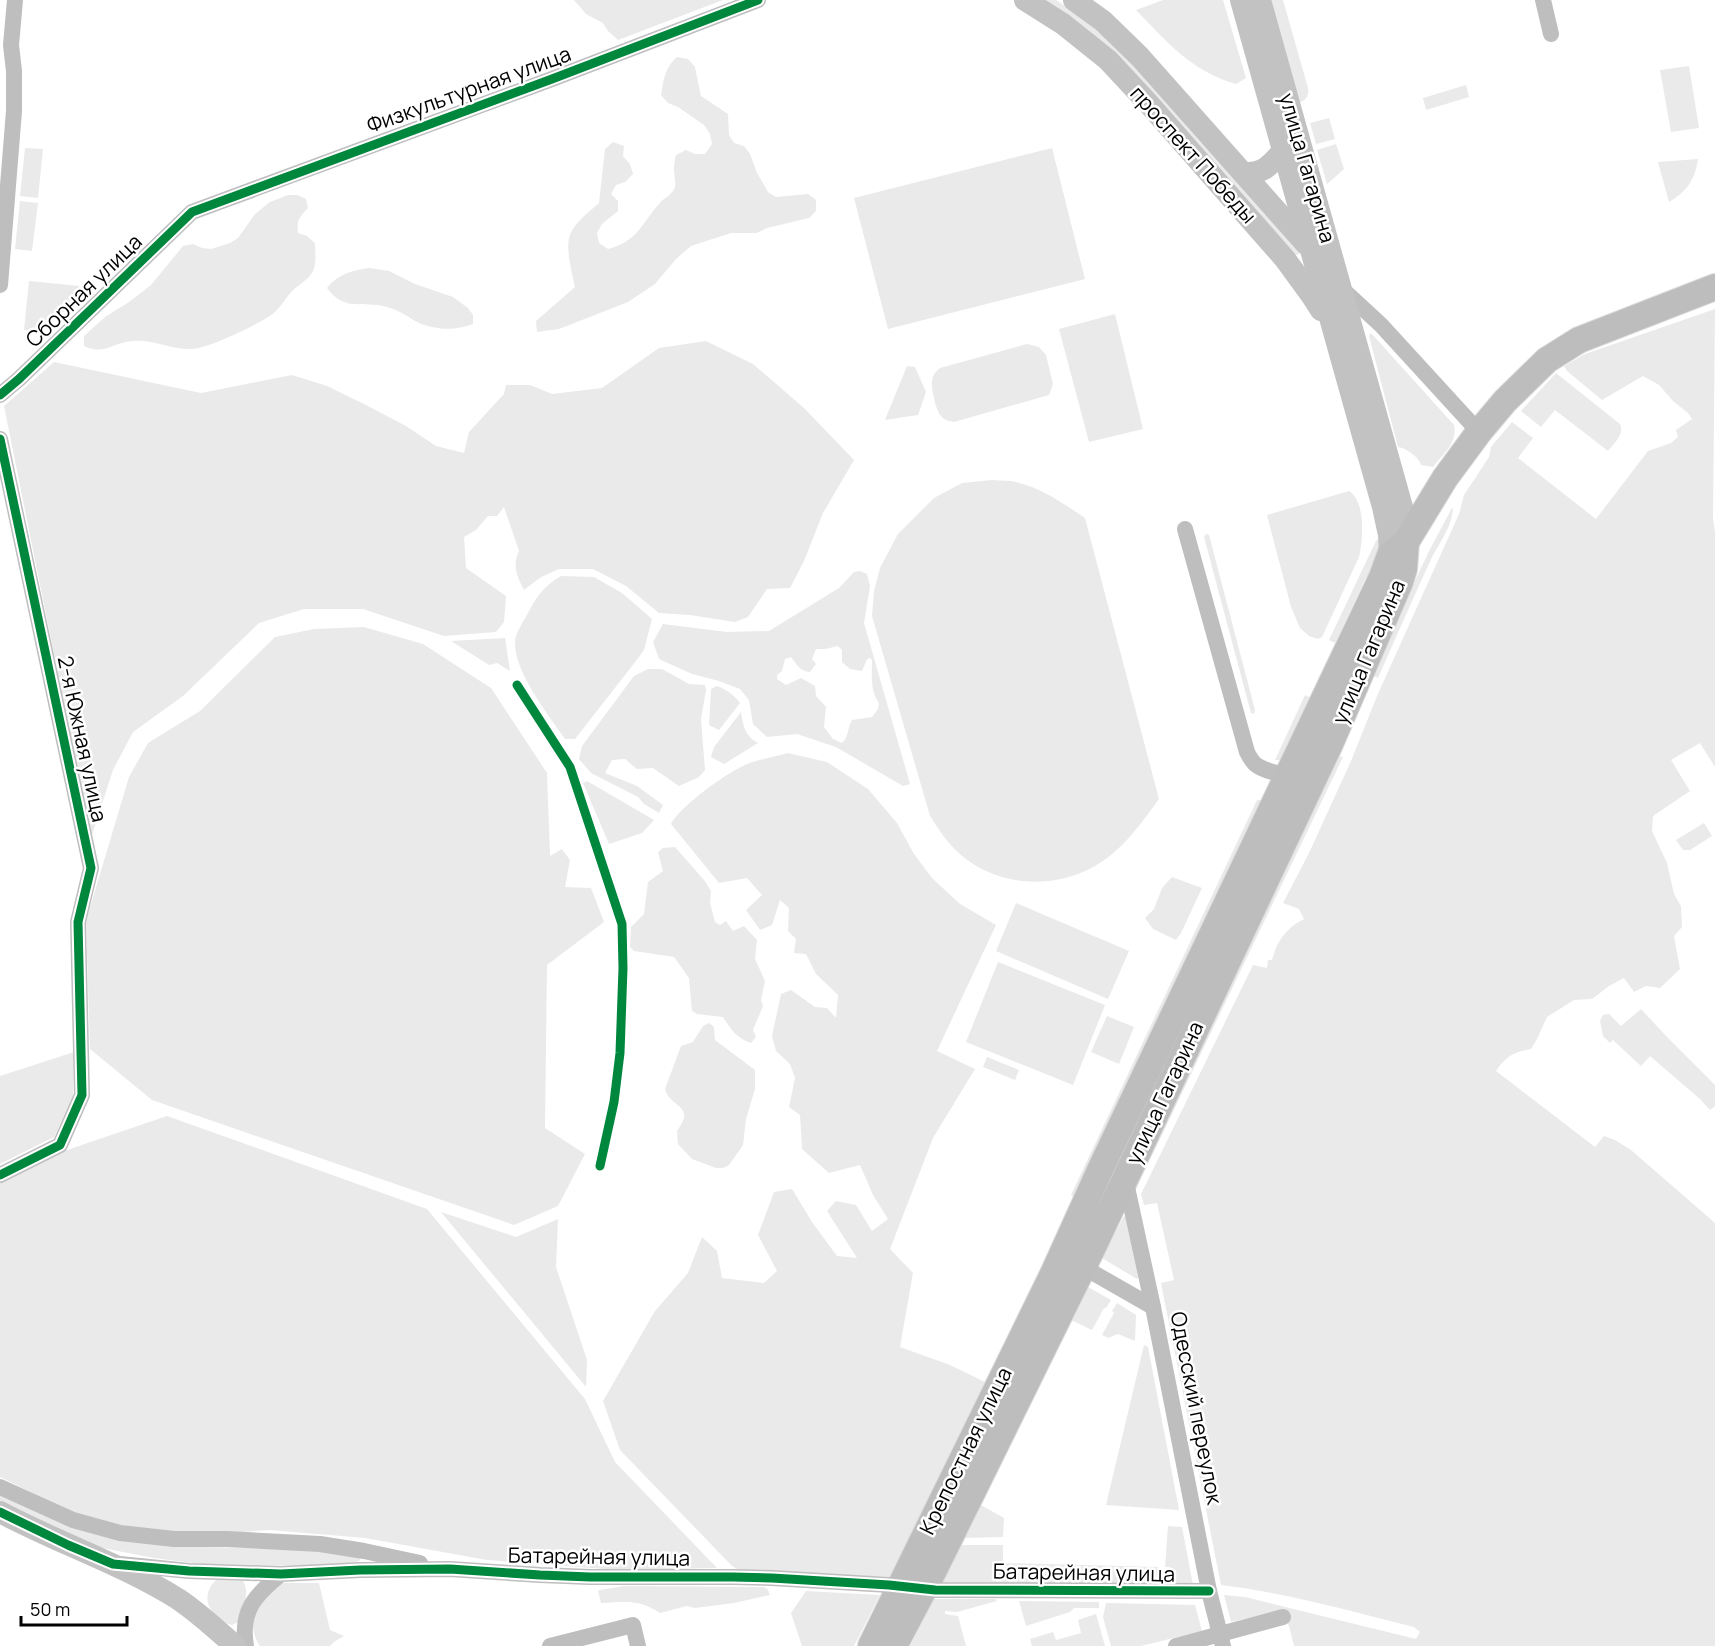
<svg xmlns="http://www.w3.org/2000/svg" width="1715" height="1646" font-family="Manrope,sans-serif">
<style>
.green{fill:#eaeaea;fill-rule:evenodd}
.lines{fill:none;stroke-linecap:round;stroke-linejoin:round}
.primary-casing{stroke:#dbdbdb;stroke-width:28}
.street{stroke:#bebebe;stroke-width:16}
.secondary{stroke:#c2c2c2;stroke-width:22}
.primary{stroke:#bdbdbd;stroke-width:26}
.cycleway-casing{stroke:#fff;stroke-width:13}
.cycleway{stroke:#00873e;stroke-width:9}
.labels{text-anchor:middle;stroke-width:5;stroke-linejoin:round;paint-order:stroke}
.street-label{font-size:21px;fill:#000;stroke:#fff}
</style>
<rect width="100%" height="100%" fill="#fff"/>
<!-- green -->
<g class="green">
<polygon points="574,0 723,0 618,40 608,31 603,23 586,14"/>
<polygon points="1038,0 1056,0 1085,19 1107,36 1298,248 1300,253 1295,256"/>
<path d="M1163,0h60l23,78 -10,6c-45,-13 -69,-42 -100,-74z"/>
<path d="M1271,0h12l25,88c1,8 -2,12 -9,15z"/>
<path d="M677,57l11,2 7,8 6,29 27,18 1,21 5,8 10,3 6,8 7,19 11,19 8,5 32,-3 8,6v11l-7,7 -42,10 -10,5h-26l-40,13 -15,13 -21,25 -27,18 -69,27 -22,3 -1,-11 39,-34c-3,-14 -10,-39 -5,-52 4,-12 20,-24 29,-32l6,-54 8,-7 11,4 -1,10 7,8 3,10 -8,8 -9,3 -5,9 7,7v10l-16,13 -5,9 2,10 9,6c29,-7 34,-26 51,-45 4,-6 13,-8 16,-17 1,-5 -1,-13 -1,-18 0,-5 1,-9 2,-14l10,-5 9,4h10l7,-10 -2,-10 -6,-9 -26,-18 -10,-4 -7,-8c3,-16 3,-26 16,-38z"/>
<polygon points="1689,66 1699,128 1671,132 1660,70"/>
<polygon points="1466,85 1469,97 1426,110 1423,98"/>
<polygon points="1329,118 1335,139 1316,144 1310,123"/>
<polygon points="1336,144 1344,169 1327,184 1317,150"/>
<polygon points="25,148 43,149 38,198 20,196"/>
<polygon points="1052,148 1085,279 888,329 854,198"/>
<path d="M1698,159c-3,21 -12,33 -29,43l-11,-40z"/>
<path d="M288,195h9l9,4 2,9c-8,8 -12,13 -10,25l9,3 8,7c0,9 2,19 -2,28 -4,8 -13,13 -20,19 -6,6 -11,15 -17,21 -11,11 -69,38 -84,38 -20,1 -39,-10 -59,-8 -20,1 -28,15 -49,5v-10l21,-19 24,-15 22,-17 32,-39 10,-2 9,4 9,1 19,-6 8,-5 17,-24 15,-12z"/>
<polygon points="20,201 38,203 32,251 15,249"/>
<path d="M370,268l19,3 26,13 38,13 15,11 5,7v9c-17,7 -37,6 -54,-1 -10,-5 -18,-12 -29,-15 -25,-9 -44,6 -63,-20 11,-14 26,-18 43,-20z"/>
<polygon points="29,281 79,286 77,300 41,331 24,330"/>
<path d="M1715,309l-2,210 2,13v235l-15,-24 -29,17 19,31 -37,25 -1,15 15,32 7,31 7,12 1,21 -8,9 6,33 -20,19 -14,-2 -12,6 -10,-14 -15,8 -17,13 -18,1 -27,17 -10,22 -6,10c-19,4 -24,7 -35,22l99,76 9,-11 11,4 16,10 84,73v423h-421l-5,-20 -9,-15 -49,11 -7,-27 21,2 171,42 4,-7 -6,-5c-64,-16 -127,-34 -193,-42l-60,-302 13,-3 -17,-77 -13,2 -3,-11 112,-229 14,3 1,-8h4c5,-19 14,-32 32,-41l-5,-10 -16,-6 26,-50 42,-92 26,-65 82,-182 5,-19 25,-38 2,-10 21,-25 21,16 -15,20 78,61 52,-68 23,-8 7,-6 -2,-7 16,-11 -4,-6 -15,-12 -14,-16 -16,-9 -41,24 -35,-29 -3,-5 21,-12z"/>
<polygon points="1115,314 1143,429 1089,442 1059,329"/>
<path d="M1371,333l83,92c4,18 -11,29 -21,42l-12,-2c-2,-8 -15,-17 -23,-18l-29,-111z"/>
<path d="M706,341l47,23 51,44 50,52 -31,53 -19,48 -14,27 -23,1 -19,28 -13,5 -45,-7 -31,-2 -33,-27 -33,-17h-34l-18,8 -17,13c-7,-14 -12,-24 -5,-39l-15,-44 -7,9h-9l-12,14 -12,7 2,31 40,28 -2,26 -8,10 -52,4 -81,-27h-59l-45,14 -76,73 -50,36 -20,38 -22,68 -87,-432 50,-44 147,31 91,-18 35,11 37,18 42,22 30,20 28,7 5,-21 35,-38 2,-9h24l22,9 50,-6 57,-40z"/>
<path d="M1027,344l12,3 7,8 7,29 -4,11 -95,27c-5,-1 -10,-2 -13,-6 -5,-5 -10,-28 -9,-35 1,-6 3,-9 8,-13z"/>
<polygon points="907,366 915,367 926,392 918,415 885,420"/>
<path d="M1556,373l64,51c5,10 -6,19 -12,27l-53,-41 -14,17 -20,-16z"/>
<path d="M992,480c8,1 17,0 24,2 26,6 48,22 69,36l74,281c-16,22 -33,46 -56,62 -42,29 -102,28 -142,-6 -13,-11 -22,-25 -31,-39l-58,-200 2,-25 6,-23 18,-34 36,-36 28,-15z"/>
<path d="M1349,491c17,11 14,48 10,66l-37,80 -4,2 -9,-3 -9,-8 -9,-21 -24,-92z"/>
<path d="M1452,508l1,1c-1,16 -12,32 -20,46 -19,41 -37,82 -55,123l-7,-3 58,-124z"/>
<polygon points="1206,534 1209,535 1255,710 1254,714 1251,713 1204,537"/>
<polygon points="1380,537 1384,550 1375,568 1365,579 1335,643 1329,640 1376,541"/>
<path d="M860,571l7,3 3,12 -6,37 46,161 -7,2 -67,-39 -39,-13 -30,3 -14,-13 -4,-24 -9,-11 -21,-8 -27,-7 -33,-15 -6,-17 10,-18 64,8 42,-1 70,-43 15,-16zM838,646l4,4v12l8,7 12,2 5,-12 3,-1 2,2c0,15 -2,31 7,43l-1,6 -6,8 -20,3c-5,8 -3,17 -10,23l-9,-4 -9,-12 2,-20 -10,-11 -1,-10 -14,-8 -15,7 -9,-6v-4l5,-4 3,-12 6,-2c6,8 9,14 19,15l6,-8 -4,-5 4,-10h9z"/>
<path d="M561,576l33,1 28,16 30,26 -8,31 -5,7 -64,82h-10c-17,-25 -51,-67 -50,-97 0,-9 9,-21 13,-29 10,-18 15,-26 33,-37z"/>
<polygon points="364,627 423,644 491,688 547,773 550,856 562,849 570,860 565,887 591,888 604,922 547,965 545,1128 585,1154 558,1206 514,1225 152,1100 90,1049 86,921 129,777 148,743 200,711 275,637 314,629"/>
<polygon points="505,638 510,671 497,663 489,665 451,641"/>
<polygon points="648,669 662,669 689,684 705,685 706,690 701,719 705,770 699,777 679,786 653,768 637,769 625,759 612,760 605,773 637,786 663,805 659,813 644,804 638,797 591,773 579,759 582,746 634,676"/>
<path d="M717,686c10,4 17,9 23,17l-21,27 -10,-5 2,-36z"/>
<polygon points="1305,695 1311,698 1282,760 1275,760"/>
<path d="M741,712c2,14 4,24 17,31l-34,21 -13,-7 3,-10z"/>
<path d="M788,753l39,9 41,27 29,34 17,31 18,24 28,26 36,21 -59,126 38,18 -42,69 -43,111 23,24 -13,74 50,18 35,17 -95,195 -151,-7 -7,-4 -112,-116 -17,-49 52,-90 33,-38 14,-36 15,14 5,27 42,5 13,-12 -19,-36 16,-43 18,-3 20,33 25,34 20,2 -30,-47 9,-10 20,4 16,26 16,-12 -15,-24 -13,-30 -31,8 -27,-24 -2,-34 -11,-8 6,-29 -5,-14 -14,-13 -4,-15 9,-42 10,-4 24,17 12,1 9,10 2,-23 -22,-21 -10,-20 -12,-1 2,-14 -8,-8 1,-23 -9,-8 -8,25 -12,5 -14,-20 16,-15 -15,-17 -28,5 -48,-59c8,-17 58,-53 76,-60 13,-5 28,-7 41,-11z"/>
<polygon points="1337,756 1343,757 1135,1191 1134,1180"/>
<polygon points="587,781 654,820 642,833 609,844 583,783"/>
<polygon points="1257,800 1267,800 1078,1199 1071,1195"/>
<polygon points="1704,823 1712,836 1690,850 1683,850 1676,840"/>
<path d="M675,847l29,33 7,11 -1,12 5,19 5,3 6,-4 7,10 11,-5 13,14 -2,19 10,22 -4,19 2,6 -10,24 3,7 -5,6c-15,-5 -20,-14 -28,-26l-26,-3 -5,-3 -3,-33 -15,-21 -40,-6 -4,-4 1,-20 13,-13 4,-32 15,-11 -5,-19 5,-4z"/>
<polygon points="1172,877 1202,888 1181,933 1176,940 1153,929 1145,918 1154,909 1162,888"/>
<polygon points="1016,903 1129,951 1108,999 996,951"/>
<polygon points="998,962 1105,1005 1073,1085 966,1042"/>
<polygon points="1641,1009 1667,1037 1715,1085 1715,1106 1710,1110 1700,1099 1650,1056 1641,1066 1613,1040 1610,1043 1603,1036 1600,1021 1603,1015 1609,1014 1621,1026"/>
<polygon points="1107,1016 1134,1027 1119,1064 1091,1052"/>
<path d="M709,1023l5,4 1,13 40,30v19l-9,30 -3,26 -14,20 -6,3h-7l-24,-9 -14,-15 -1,-13c20,-26 -7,-23 -12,-42l16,-43 12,-4 10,-16z"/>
<polygon points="74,1052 73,1097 54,1137 0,1164 0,1076"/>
<polygon points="987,1057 1019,1070 1015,1080 983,1067"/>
<polygon points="167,1116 427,1209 585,1399 615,1462 717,1568 618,1570 487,1560 365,1538 270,1530 227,1533 174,1532 120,1525 76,1514 0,1477 0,1182 64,1151"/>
<polygon points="441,1212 516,1237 558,1219 556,1267 587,1360 586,1387"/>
<polygon points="1124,1216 1126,1217 1139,1277 1137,1279 1102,1258"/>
<polygon points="1088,1287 1111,1300 1106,1308 1104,1308 1092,1330 1071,1320"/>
<polygon points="1117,1303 1136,1315 1135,1341 1118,1334 1108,1338 1102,1335 1114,1313 1112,1311"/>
<polygon points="1144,1345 1148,1347 1179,1510 1106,1505"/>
<polygon points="0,1495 165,1546 329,1550 360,1557 360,1560 357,1562 321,1566 201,1564 154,1558 97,1547 0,1505"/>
<polygon points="979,1504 1004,1518 1003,1537 963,1538"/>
<polygon points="1168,1526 1182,1527 1193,1585 1168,1585 1169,1567 1165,1567"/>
<polygon points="960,1545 1003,1545 1003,1563 1158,1567 1157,1585 940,1584"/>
<path d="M216,1580l27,1c8,13 -1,27 -5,41l-6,3c-15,-3 -31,-21 -22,-37 1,-3 4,-6 6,-8z"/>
<path d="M281,1583h38l11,47 14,6 -10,6 -4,4h-70c-11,-15 -9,-39 5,-51 4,-4 11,-8 16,-12z"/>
<path d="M624,1586l137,1c6,0 7,2 9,8l-36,8 -39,5 -8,-2 -27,7c-21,-14 -35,-11 -59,-10l-3,-12 2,-1z"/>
<polygon points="806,1591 880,1595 854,1646 802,1646 791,1613"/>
<polygon points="934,1599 995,1599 997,1601 957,1612 945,1611 945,1614 958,1616 966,1646 910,1646"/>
<polygon points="1019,1601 1099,1602 1099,1608 1074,1608 1070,1612 1026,1626"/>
<polygon points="1106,1603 1195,1605 1202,1631 1141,1646 1111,1646 1103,1617"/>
<polygon points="1096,1614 1105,1646 1032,1646 1030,1639 1053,1632 1056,1640 1081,1633 1078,1620"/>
</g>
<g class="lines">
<defs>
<g id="primary">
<polyline points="871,1646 1053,1274 1101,1168 1382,577 1390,555 1406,542 1445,478 1479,432 1505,401 1547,360 1579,340 1715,287"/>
<polyline points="894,1646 933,1572 1093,1247 1330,744 1400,582 1404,569 1406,542"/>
</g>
</defs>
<!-- primary casing -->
<use href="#primary" class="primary-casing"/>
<!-- street -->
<g class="street">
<polyline points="1543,0 1551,34"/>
<polyline points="0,285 14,111 14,71 11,45 15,0"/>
<polyline points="1342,289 1381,325 1479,432"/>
<polyline points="0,395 19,379 192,212 552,79 758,0"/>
<polyline points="0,439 91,868 78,922 82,1095 60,1145 0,1175"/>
<path d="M1185,529l62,223c2,4 5,9 8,12 11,9 28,9 41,14"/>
<polyline points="1125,1178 1153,1307 1209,1591 1223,1646"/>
<polyline points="1076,1263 1153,1307"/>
<polyline points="0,1487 73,1520 120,1533 174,1539 226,1539 320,1544 364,1551 420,1563"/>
<polyline points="120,1564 189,1571 281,1574 360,1570 450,1569 540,1575 590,1577 733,1577 772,1578 889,1585 935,1590 1209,1591"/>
<path d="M246,1646c-6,-35 9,-51 35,-72"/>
<polyline points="550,1646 633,1625 638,1646"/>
<polyline points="1176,1646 1283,1617"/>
</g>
<!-- secondary -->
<g class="secondary">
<polyline points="1025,0 1063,24 1108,60 1148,103 1285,259 1312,296 1321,310"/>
<polyline points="1074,0 1103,21 1140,57 1306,244"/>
<polyline points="1241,0 1383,507 1389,535 1390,555"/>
<polyline points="1260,0 1402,507 1406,542"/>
<path d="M1244,173c21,0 25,-7 39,-22"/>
<path d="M0,1512c58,31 122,52 178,87 21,14 39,31 57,47"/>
</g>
<!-- primary -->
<use href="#primary" class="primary"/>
<defs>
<g id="cycleway">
<polyline points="0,395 19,379 192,212 552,79 758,0"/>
<polyline points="0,439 91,868 78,922 82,1095 60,1145 0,1175"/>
<polyline points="517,685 570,767 622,924 623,968 620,1053 614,1102 600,1166"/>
<polyline points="0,1512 68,1545 113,1564 189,1571 281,1574 360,1570 450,1569 540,1575 590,1577 733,1577 772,1578 889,1585 935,1590 1209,1591"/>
</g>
</defs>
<!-- cycleway casing -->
<use href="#cycleway" class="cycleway-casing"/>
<!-- cycleway -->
<use href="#cycleway" class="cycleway"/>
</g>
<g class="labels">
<!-- street labels -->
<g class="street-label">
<text transform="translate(469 90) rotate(-20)" y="7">Физкультурная улица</text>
<text transform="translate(1193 155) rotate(48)" y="7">проспект Победы</text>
<text transform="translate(1307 168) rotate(74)" y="7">улица Гагарина</text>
<text transform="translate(84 291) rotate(-44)" y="7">Сборная улица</text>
<text transform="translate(1369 652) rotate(-67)" y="7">улица Гагарина</text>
<text transform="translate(82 739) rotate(78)" y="7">2-я Южная улица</text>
<text transform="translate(1165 1093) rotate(-65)" y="7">улица Гагарина</text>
<text transform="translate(1196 1408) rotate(79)" y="7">Одесский переулок</text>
<text transform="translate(966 1451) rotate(-64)" y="7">Крепостная улица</text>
<text transform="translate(599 1557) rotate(1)" y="7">Батарейная улица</text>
<text transform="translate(1084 1573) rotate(1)" y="7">Батарейная улица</text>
</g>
</g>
<!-- scale -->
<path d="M21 1616v9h106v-9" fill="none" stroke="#000000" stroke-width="3"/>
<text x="30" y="1616" font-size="18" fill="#000000" stroke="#ffffff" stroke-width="4.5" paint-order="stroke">50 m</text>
</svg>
